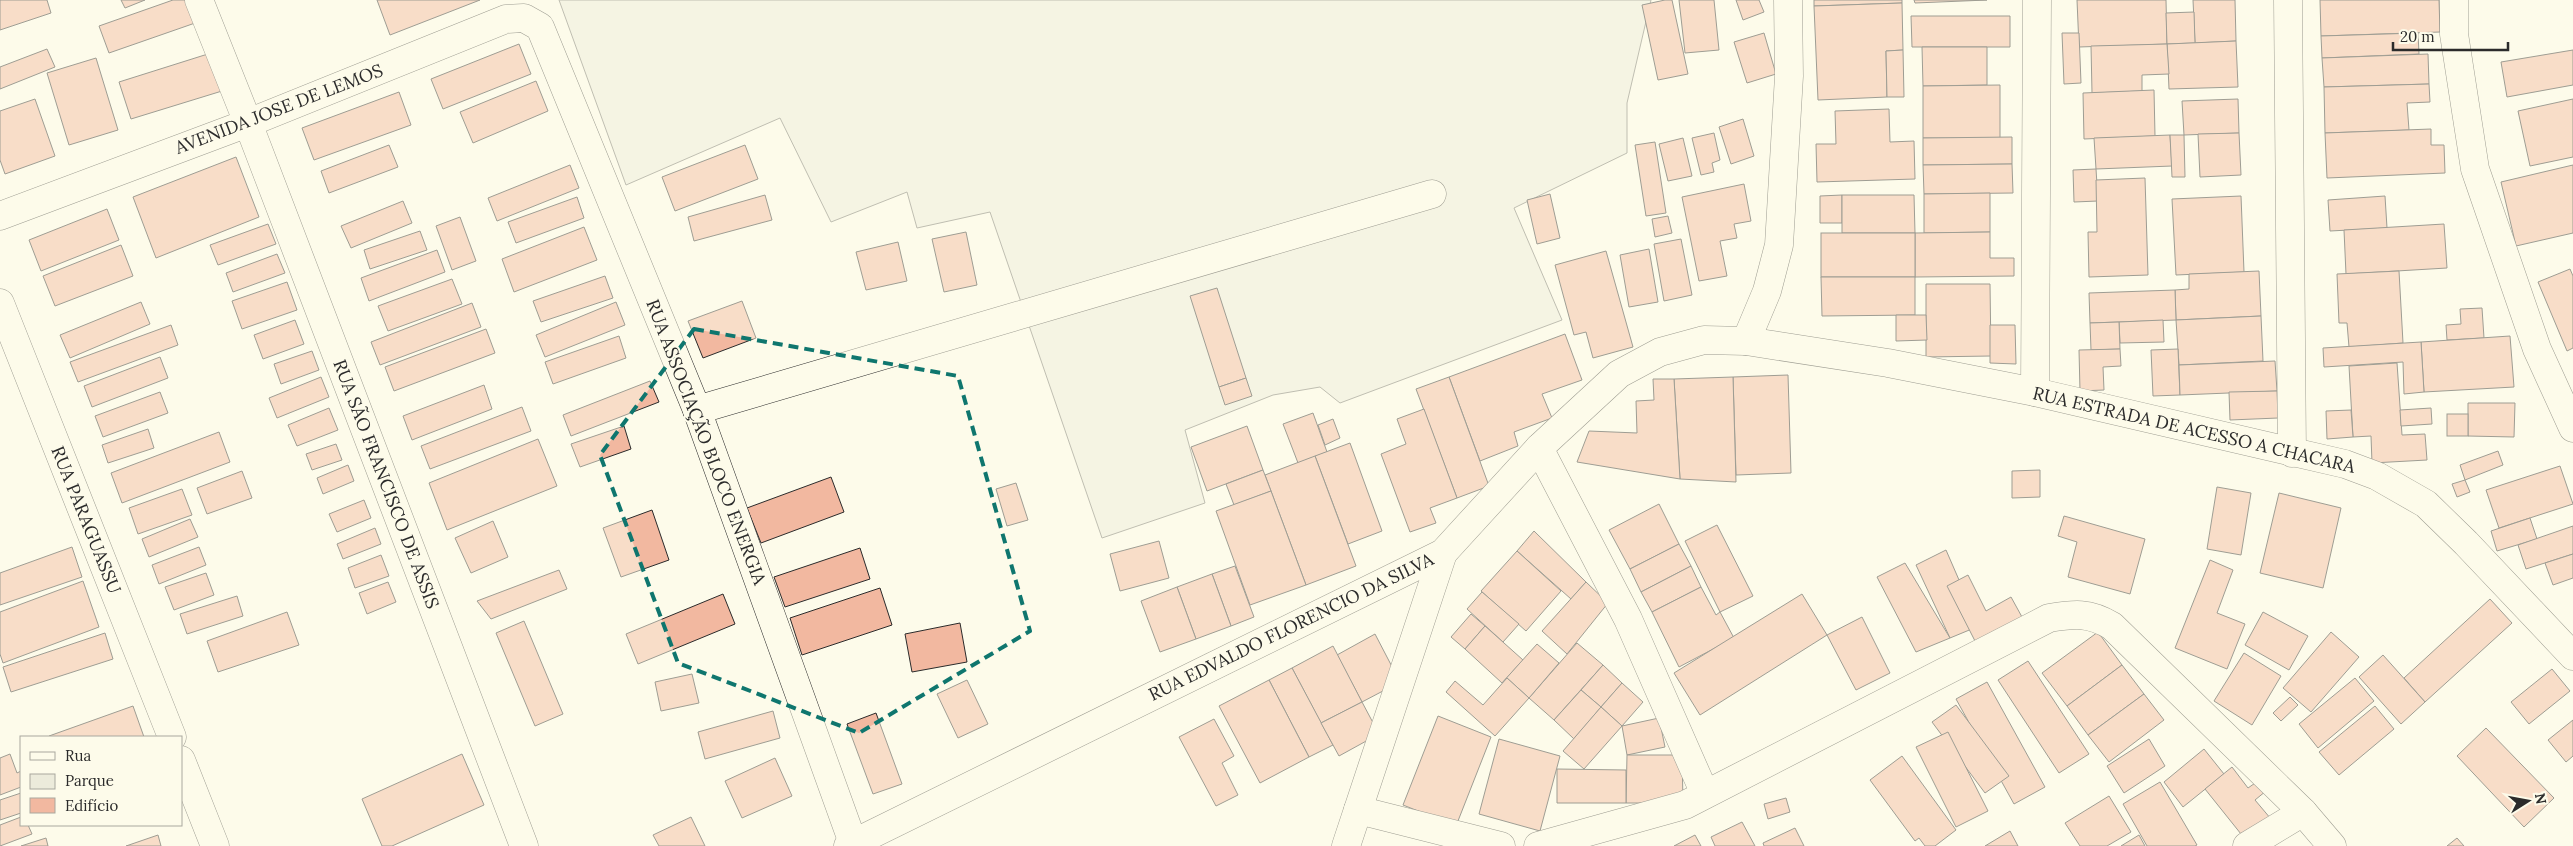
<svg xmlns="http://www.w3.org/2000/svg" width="2573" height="846" font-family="Lora,serif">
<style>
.green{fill:#ecebdb;stroke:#74746e}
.building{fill:#f2b8a0;stroke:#2b2b2b}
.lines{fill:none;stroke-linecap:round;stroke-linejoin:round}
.street-casing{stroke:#2b2b2b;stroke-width:29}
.street{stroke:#fdfbea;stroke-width:28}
.marked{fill:none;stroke:#0f766e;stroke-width:4;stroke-dasharray:10 6;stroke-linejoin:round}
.labels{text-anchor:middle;stroke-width:4;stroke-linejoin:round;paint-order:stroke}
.street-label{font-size:18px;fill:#2b2b2b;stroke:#fdfbea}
</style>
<rect width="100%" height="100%" fill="#fdfbea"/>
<!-- green -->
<polygon class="green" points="559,0 1651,0 1627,103 1627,153 1514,208 1562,320 1340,403 1320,387 1273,395 1185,430 1205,503 1102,538 990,212 917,228 907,192 831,222 780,118 626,185"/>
<!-- building -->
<g class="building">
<polygon points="0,0 47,0 51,13 0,30"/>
<polygon points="121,0 145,0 125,8"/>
<polygon points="173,0 191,0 198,22 109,53 99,26"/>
<polygon points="377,0 480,0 390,35"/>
<polygon points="1665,0 1672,0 1688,74 1658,80 1642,5"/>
<polygon points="1679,0 1714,0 1719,50 1685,53"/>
<polygon points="1736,0 1759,0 1764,12 1743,20"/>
<polygon points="1814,0 1902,0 1902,3 1814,6"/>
<polygon points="1914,0 1987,0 1915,3"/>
<polygon points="2077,0 2166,0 2167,44 2079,47"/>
<polygon points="2193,0 2235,0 2236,41 2195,43"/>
<polygon points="2320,0 2439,0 2440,32 2321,36"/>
<polygon points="1902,3 1903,50 1886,51 1887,97 1818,100 1814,6"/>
<polygon points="2194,12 2195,43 2167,44 2166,13"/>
<polygon points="1911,16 2010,16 2010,47 1912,47"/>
<polygon points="1764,33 1776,74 1747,83 1734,42"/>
<polygon points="2062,33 2079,33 2081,83 2064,84"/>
<polygon points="2418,33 2419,54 2322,58 2321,36"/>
<polygon points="2236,41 2238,87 2169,89 2167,44"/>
<polygon points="519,44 531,74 443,109 431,79"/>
<polygon points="2167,44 2169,74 2142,75 2142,91 2092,93 2091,46"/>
<polygon points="1922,47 1987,47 1987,85 1923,86"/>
<polygon points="47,49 55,67 0,89 0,67"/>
<polygon points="1903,50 1904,97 1887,97 1886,51"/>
<polygon points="2573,50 2573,85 2507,97 2501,62"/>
<polygon points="211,53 222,91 131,119 119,82"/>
<polygon points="2428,54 2429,84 2324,87 2322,58"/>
<polygon points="96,58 118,130 69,145 47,73"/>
<polygon points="536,81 548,111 473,143 460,112"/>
<polygon points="2429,84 2430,102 2407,103 2409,130 2325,133 2324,87"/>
<polygon points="2000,85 2000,138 1923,138 1923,86"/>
<polygon points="2154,90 2155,136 2084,139 2083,93"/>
<polygon points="399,92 411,125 314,160 302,128"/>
<polygon points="35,99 55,156 5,174 0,160 0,111"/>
<polygon points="2238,99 2239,133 2184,135 2182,101"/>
<polygon points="2573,99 2573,157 2530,166 2518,111"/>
<polygon points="1889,109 1890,142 1914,141 1915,179 1817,182 1816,144 1836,144 1835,111"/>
<polygon points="1743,119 1754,156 1731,164 1719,127"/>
<polygon points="2431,129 2431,145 2444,145 2445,173 2327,178 2325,133"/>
<polygon points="1714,133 1720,160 1712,163 1714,172 1701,175 1692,138"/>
<polygon points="2239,133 2241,175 2200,177 2198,134"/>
<polygon points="2170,135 2172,166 2096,169 2094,138"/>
<polygon points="2170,135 2184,135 2185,177 2172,177"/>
<polygon points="2012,137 2012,164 1923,165 1923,138"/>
<polygon points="1683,138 1692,176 1668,181 1659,144"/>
<polygon points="1655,142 1666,213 1646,216 1635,145"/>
<polygon points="389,145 398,167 329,193 321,171"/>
<polygon points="745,145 758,179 675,211 662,177"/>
<polygon points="236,157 259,217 156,258 133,197"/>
<polygon points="2012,164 2013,193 1924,194 1923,165"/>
<polygon points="570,165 579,188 497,221 488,198"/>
<polygon points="2573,165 2573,233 2516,246 2501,182"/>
<polygon points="2096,169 2098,201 2074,202 2073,170"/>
<polygon points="2145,178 2148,275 2089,277 2088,232 2097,232 2096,180"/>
<polygon points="1744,184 1751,221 1734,224 1737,238 1720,241 1727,276 1699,281 1682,197"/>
<polygon points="1990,193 1990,232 1924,233 1924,194"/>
<polygon points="1550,194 1560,238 1537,244 1527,200"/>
<polygon points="765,195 772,220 694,241 688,217"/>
<polygon points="1842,195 1842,223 1820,223 1820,196"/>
<polygon points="1842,195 1914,195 1915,233 1842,233"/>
<polygon points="2241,196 2244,272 2176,275 2172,199"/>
<polygon points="2385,196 2387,228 2330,231 2328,200"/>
<polygon points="577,197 584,218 516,243 508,222"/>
<polygon points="403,201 412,223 351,248 341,226"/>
<polygon points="107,209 119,240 41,271 29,240"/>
<polygon points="1668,216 1672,233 1655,237 1652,219"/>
<polygon points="460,217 476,261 452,270 436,226"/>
<polygon points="268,224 276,244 218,265 210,245"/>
<polygon points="2444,224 2447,268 2346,274 2344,230"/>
<polygon points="584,227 597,260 514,292 502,259"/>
<polygon points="420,231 427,250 370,269 364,250"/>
<polygon points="966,232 977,285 944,292 932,239"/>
<polygon points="1990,232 1990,258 2014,258 2014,276 1915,277 1915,233"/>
<rect x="1821" y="233" width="94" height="44"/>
<polygon points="1681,239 1692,295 1664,301 1654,244"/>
<polygon points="898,242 907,281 866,290 856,252"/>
<polygon points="121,245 133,276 55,306 43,276"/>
<polygon points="1649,249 1658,302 1629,307 1620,255"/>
<polygon points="437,250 445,272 369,301 361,278"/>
<polygon points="1606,251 1633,347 1593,358 1586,332 1574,335 1555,265"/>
<polygon points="277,254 285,273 233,292 226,273"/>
<polygon points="2570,269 2573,276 2573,348 2567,351 2538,282"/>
<polygon points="2259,271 2261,316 2176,320 2175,290 2189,289 2189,274"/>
<polygon points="2399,271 2403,343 2349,347 2347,323 2339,323 2337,274"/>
<polygon points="605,276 613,298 541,322 533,301"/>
<polygon points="1821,277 1915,277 1915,315 1822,316"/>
<polygon points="452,279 462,304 388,331 378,306"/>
<polygon points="287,282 297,310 242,329 232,301"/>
<polygon points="1926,284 1990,284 1991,356 1926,357"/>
<polygon points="1217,288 1246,378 1219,387 1190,296"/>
<polygon points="2175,290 2176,320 2090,323 2089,293"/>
<polygon points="742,301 756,338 703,358 688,321"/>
<polygon points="141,302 150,324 70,358 60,335"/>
<polygon points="616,302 625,325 545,357 536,335"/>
<polygon points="472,303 481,327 380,365 371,342"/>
<polygon points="2482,308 2484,338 2447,340 2446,325 2461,324 2460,309"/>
<polygon points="1896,315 1926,315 1927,340 1896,341"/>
<polygon points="2261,316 2263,361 2179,365 2176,320"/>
<polygon points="295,320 304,344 263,359 254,335"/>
<polygon points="2163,320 2164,342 2120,343 2119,322"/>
<polygon points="2119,322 2120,349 2091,350 2090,323"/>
<polygon points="171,325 178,345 78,382 70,362"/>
<polygon points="1990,325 2015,325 2016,364 1990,363"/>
<polygon points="486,329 495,353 394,391 385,367"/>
<polygon points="1565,334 1582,380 1542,394 1552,418 1514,432 1518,446 1480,461 1449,377"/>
<polygon points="619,336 626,358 553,384 545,362"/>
<polygon points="2510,336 2514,387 2424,392 2421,342"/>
<polygon points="2421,342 2424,392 2404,394 2403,362 2324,367 2323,348"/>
<polygon points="2120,349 2121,366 2103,367 2104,390 2080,391 2079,350"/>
<polygon points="2178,349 2180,395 2153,396 2151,350"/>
<polygon points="312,351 319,370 281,384 274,364"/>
<polygon points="160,357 168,378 92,407 84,386"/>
<polygon points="2275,361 2277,391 2180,395 2179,365"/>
<polygon points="2397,363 2402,435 2425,434 2427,460 2372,463 2371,436 2353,437 2349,366"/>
<polygon points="1788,375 1791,473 1736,475 1733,377"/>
<polygon points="321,377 329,397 277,418 269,398"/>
<polygon points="1449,377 1489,486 1457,498 1416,389"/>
<polygon points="1733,377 1736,482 1680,479 1674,379"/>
<polygon points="1246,378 1252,396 1225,405 1219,387"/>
<polygon points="1653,379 1674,379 1680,479 1577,462 1589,431 1637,433 1636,401 1654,400"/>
<polygon points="650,381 659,402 571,436 563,415"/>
<polygon points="484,385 492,409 412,440 403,416"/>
<polygon points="2277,391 2278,418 2230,420 2229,392"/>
<polygon points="160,392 168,413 103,437 95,416"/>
<polygon points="2468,403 2515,403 2514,437 2468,436"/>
<polygon points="522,407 531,431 430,469 421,446"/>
<polygon points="329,408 338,430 297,446 288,425"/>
<polygon points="2431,408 2432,424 2401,426 2400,410"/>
<polygon points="1424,409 1457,498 1430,508 1436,523 1410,532 1381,454 1406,444 1397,419"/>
<polygon points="2351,410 2353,437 2327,439 2326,411"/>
<polygon points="1313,413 1327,452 1298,463 1283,424"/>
<rect x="2447" y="414" width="21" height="22"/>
<polygon points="1333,419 1340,438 1325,445 1318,425"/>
<polygon points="624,426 631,449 580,467 571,444"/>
<polygon points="1247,426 1263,470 1207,491 1191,447"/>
<polygon points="148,429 154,448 108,463 102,445"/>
<polygon points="219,432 230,462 122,503 111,473"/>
<polygon points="538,439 557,486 447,530 429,483"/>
<polygon points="1350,443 1382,531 1348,544 1315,456"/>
<polygon points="336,444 342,460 312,470 306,454"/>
<polygon points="2498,451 2503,465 2465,480 2460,465"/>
<polygon points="1315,456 1356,566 1306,585 1265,475"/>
<polygon points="348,465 354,481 323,494 317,478"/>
<polygon points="2560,466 2573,504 2499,528 2486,490"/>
<polygon points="1263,470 1271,491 1234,505 1226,484"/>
<polygon points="2040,470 2040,497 2012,498 2012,471"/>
<polygon points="242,471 252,498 207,514 197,488"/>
<polygon points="831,477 844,512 761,543 747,508"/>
<polygon points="2465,480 2470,492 2457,497 2452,484"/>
<polygon points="1016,483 1028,520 1007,526 996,489"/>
<polygon points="2217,487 2251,493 2241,555 2207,549"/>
<polygon points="182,489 192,515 138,534 129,508"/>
<polygon points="1271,491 1306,585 1250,605 1216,511"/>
<polygon points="2279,493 2341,508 2323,588 2260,573"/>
<polygon points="364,500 371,518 337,532 329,514"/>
<polygon points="1659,504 1679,544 1630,569 1609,530"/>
<polygon points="652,510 669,560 621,577 603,528"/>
<polygon points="2064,516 2145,539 2130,594 2068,577 2077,542 2058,536"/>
<polygon points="2530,518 2537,539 2497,551 2491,531"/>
<polygon points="190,519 198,537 149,557 142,539"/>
<polygon points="493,521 508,557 471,573 455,538"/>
<polygon points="1717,525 1753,596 1720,612 1685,541"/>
<polygon points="2573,526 2573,554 2526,569 2518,545"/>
<polygon points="375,528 381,544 343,559 337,544"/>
<polygon points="1534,531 1586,582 1571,599 1517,551"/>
<polygon points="1159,541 1169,578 1120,591 1110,554"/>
<polygon points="1679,544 1691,566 1641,592 1630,569"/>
<polygon points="72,547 82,577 0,605 0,573"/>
<polygon points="199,547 206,565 159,584 152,565"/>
<polygon points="860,548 870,579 785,607 774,577"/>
<polygon points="1946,550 1979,626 1950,638 1916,565"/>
<polygon points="1517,551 1561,591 1526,631 1481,591"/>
<polygon points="2573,554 2573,578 2553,585 2545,563"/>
<polygon points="381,555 389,576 355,588 348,568"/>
<polygon points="2210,560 2233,570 2217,613 2245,624 2227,669 2175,648"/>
<polygon points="1905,563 1950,638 1916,652 1877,577"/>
<polygon points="1235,566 1254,617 1231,626 1212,574"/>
<polygon points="1691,566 1701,587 1652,612 1641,592"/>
<polygon points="559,570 567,589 491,619 477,601"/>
<polygon points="206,573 214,595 174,610 165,587"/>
<polygon points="1212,574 1231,626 1196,639 1177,587"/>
<polygon points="1968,575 1986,611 2011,597 2022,617 1975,641 1947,586"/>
<polygon points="83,581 99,627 3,663 0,654 0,612"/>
<polygon points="388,582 396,602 367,614 359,593"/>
<polygon points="1586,582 1608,603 1567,654 1542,631"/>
<polygon points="1177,587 1196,639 1160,652 1141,601"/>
<polygon points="1701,587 1716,615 1720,612 1734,638 1679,667 1652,612"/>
<polygon points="880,588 892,625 802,655 790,618"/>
<polygon points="1482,592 1519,624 1503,642 1467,609"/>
<polygon points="723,594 735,624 638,664 626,634"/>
<polygon points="1802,594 1827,635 1700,715 1674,673"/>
<polygon points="237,596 243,616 187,634 180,614"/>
<polygon points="2490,599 2512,623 2425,702 2404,678"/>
<polygon points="287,612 299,645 218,672 207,641"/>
<polygon points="2263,612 2308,636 2289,670 2245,645"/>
<polygon points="1471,614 1485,626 1465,649 1451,637"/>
<polygon points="1862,617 1890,673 1856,690 1827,635"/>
<polygon points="524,621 563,714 535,726 496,633"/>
<polygon points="960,623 967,662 912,672 905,634"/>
<polygon points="1485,626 1523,660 1502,683 1465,649"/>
<polygon points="2098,632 2122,665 2067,706 2042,673"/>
<polygon points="2331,632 2359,657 2311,712 2283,688"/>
<polygon points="105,633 113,659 11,692 3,667"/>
<polygon points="1375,634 1400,682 1362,702 1337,655"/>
<polygon points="1577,643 1603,665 1554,720 1529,698"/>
<polygon points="1537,644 1559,663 1529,698 1507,678 1502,683"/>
<polygon points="1333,646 1362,702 1321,723 1292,668"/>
<polygon points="2244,653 2281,676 2252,725 2214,701"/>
<polygon points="2383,655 2425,702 2401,724 2359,677"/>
<polygon points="2028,661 2089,754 2059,773 1998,680"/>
<polygon points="1603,665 1622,683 1601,707 1581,690"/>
<polygon points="2122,665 2144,694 2088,735 2067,706"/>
<polygon points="1292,668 1333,745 1309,757 1269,680"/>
<polygon points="2552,669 2570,691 2529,724 2511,702"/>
<polygon points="692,674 699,703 661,711 655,682"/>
<polygon points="1507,678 1529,698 1495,736 1446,692 1455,681 1483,705"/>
<polygon points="2355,678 2374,701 2318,748 2299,724"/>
<polygon points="967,680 988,724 958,738 937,694"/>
<polygon points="1269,680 1309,757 1260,783 1219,706"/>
<polygon points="1987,682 2045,787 2014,804 1956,699"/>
<polygon points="1622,683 1643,702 1622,726 1601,707"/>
<polygon points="1581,690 1601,707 1574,739 1554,720"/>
<polygon points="2144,694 2164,720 2109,762 2088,735"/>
<polygon points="2290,697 2298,705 2281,721 2273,713"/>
<polygon points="1362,702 1379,734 1339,756 1321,723"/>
<polygon points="1956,705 2009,776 1985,793 1932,722"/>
<polygon points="133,706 144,737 49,737 49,736"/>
<polygon points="2375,706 2394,729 2339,775 2319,752"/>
<polygon points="1601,707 1622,726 1584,769 1563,751"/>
<polygon points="773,711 780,738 705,759 698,732"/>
<polygon points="876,713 902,784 873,794 847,724"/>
<polygon points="1438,716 1491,737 1456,826 1403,805"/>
<polygon points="1659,718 1665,747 1627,755 1622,726"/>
<polygon points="1214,719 1234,756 1222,763 1238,795 1216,806 1179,737"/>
<polygon points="2573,720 2573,756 2566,762 2548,740"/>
<polygon points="2486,728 2554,798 2524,827 2457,756"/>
<polygon points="1948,732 1988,811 1956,827 1916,747"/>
<polygon points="1499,739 1560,756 1540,831 1479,814"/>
<polygon points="2149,739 2165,766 2124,793 2107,766"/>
<polygon points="2204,749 2224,774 2183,807 2164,782"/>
<polygon points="10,754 17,773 21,771 21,787 0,795 0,758"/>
<polygon points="462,754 484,805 392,846 382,846 362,799"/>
<polygon points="1627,755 1682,755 1683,803 1626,803"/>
<polygon points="1902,756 1956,830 1935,846 1925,846 1919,838 1915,841 1870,780"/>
<polygon points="775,758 792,796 742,818 725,781"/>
<polygon points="2232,767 2248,788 2258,781 2266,791 2255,800 2271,819 2245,839 2205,789"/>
<polygon points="1557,769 1626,770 1626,803 1557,803"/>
<polygon points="2160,782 2197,845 2195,846 2147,846 2123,804"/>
<polygon points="21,793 21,813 0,820 0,800"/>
<polygon points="2109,796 2131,832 2107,846 2080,846 2065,823"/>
<polygon points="1786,798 1790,812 1768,819 1764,804"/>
<polygon points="21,817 21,825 28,825 32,834 0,846 0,825"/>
<polygon points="691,817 705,846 659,846 653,835"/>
<polygon points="1742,822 1755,846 1715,846 1711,837"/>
<polygon points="1795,828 1804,846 1764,846 1763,843"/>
<polygon points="2010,831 2018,846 1985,846"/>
<polygon points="158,835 161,846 126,846"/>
<polygon points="1695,835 1701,846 1674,846"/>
<polygon points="2139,835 2145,846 2121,846"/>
<polygon points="46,838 48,846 21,846"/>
<polygon points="2457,838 2464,846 2447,846"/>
</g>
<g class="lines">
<defs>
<g id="street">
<polyline points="199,0 248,123 524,846"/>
<polyline points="2288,0 2292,453"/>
<polyline points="2454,0 2454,34 2475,169 2537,349 2573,428"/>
<polyline points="0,216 248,123 506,19 524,18 540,27 697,410 853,843"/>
<polyline points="0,303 172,737"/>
<polyline points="1746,341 1767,291 1779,245 1789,76 1788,0"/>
<polyline points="2035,392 2037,0"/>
<polyline points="697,410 1432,194"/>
<polyline points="1539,448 1628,619 1705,794"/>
<polyline points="181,760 215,846"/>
<polyline points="1358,810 1501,846"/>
<polyline points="848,846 1443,553 1539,448 1619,374 1660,352 1704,340 1746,341 1888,363 2035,392 2345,464 2377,476 2426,504 2466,543 2573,656"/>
<polyline points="1346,846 1443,553"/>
<path d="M1538,846l147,-41 364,-187c25,-4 40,-6 63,8l191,186 29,34"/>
<polyline points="2247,846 2303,812"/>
</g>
</defs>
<!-- street casing -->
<use href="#street" class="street-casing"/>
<!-- street -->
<use href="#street" class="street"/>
</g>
<!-- marked area -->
<path d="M0 0H2573V846H0ZM694,329l264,47 72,255 -171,102 -181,-70 -78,-208z" fill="#fdfbea" fill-opacity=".55" fill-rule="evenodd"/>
<path class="marked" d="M694,329l264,47 72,255 -171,102 -181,-70 -78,-208z"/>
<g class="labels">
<!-- street labels -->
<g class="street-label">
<text transform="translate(279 109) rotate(-21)" y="6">AVENIDA JOSE DE LEMOS</text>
<text transform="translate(2194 430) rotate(13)" y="6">RUA ESTRADA DE ACESSO A CHACARA</text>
<text transform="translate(706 442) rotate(69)" y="6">RUA ASSOCIAÇÃO BLOCO ENERGIA</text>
<text transform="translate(386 484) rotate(69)" y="6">RUA SÃO FRANCISCO DE ASSIS</text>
<text transform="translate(86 520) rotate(68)" y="6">RUA PARAGUASSU</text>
<text transform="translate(1291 627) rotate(-26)" y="6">RUA EDVALDO FLORENCIO DA SILVA</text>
</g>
</g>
<!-- legend -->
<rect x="20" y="736" width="162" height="90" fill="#fdfbea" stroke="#a9a89e"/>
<rect x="30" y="752" width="25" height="8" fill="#fdfbea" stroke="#a9a89e"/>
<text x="65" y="761" font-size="15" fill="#2b2b2b">Rua</text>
<rect x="30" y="774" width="25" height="15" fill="#ecebdb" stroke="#a9a89e"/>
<text x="65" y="786" font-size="15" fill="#2b2b2b">Parque</text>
<rect x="30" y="798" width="25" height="15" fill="#f2b8a0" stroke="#a9a89e"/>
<text x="65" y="811" font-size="15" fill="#2b2b2b">Edifício</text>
<!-- north arrow -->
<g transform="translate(2528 801) rotate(79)" stroke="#fdfbea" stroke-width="4" paint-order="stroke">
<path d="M0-4L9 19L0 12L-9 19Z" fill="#2b2b2b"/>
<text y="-8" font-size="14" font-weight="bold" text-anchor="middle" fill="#2b2b2b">N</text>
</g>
<!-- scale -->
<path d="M2393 42v8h115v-8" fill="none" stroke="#2b2b2b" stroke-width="2.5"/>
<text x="2400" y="42" font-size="15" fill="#2b2b2b" stroke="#fdfbea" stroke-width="4" paint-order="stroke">20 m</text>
</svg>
